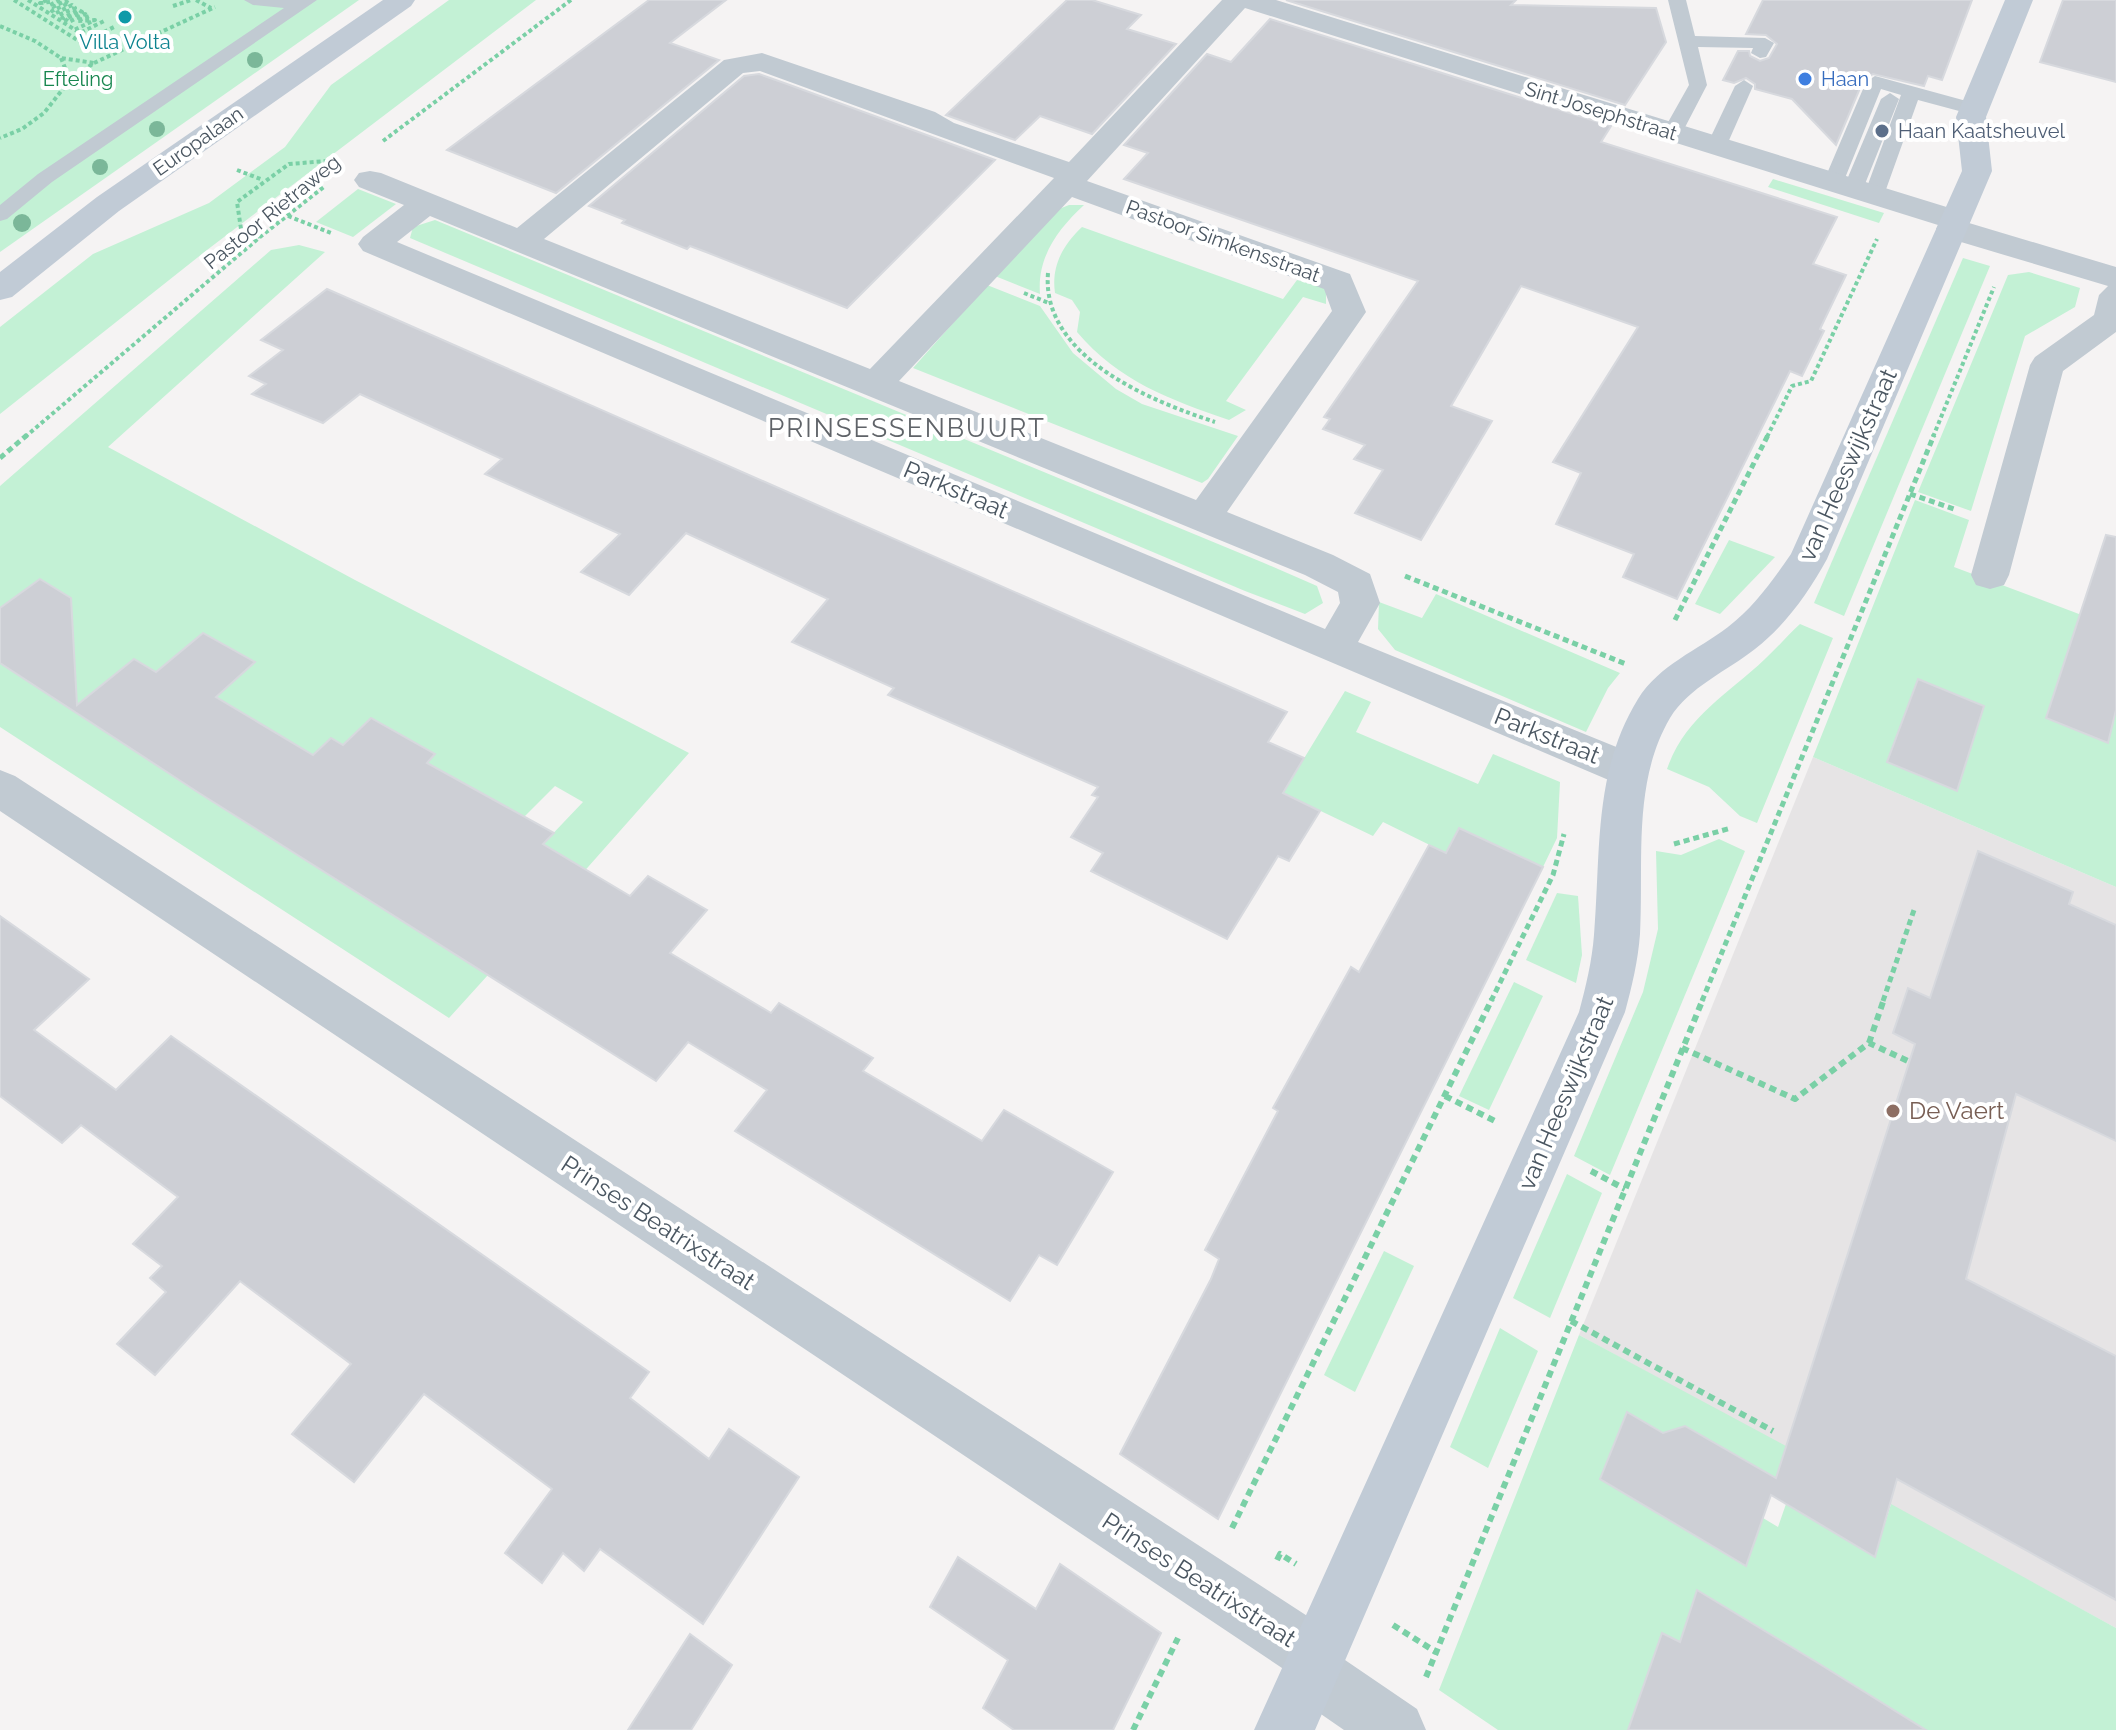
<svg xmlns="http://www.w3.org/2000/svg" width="2116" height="1730" font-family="Raleway,sans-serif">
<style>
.education{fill:#e6e4e5}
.green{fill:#c3f1d5;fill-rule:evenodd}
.building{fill:#cdcfd5;stroke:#d7d9de;stroke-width:2}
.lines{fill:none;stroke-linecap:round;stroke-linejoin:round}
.path-far2{stroke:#7ad0a6;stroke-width:4;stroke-dasharray:4 3;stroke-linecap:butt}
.path-far1{stroke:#7ad0a6;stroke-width:5;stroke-dasharray:6 4;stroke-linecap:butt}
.path{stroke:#7ad0a6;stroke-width:6;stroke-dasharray:7 5;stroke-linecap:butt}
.lane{fill:#c1cad2;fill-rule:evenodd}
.street{fill:#c1cad2;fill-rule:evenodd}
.secondary{fill:#c1cbd6;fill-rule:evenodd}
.tree{fill:#7bb799}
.culture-dot{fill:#0f9aa8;stroke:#fff;stroke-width:3}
.shop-dot{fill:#3f7fe0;stroke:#fff;stroke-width:3}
.service-dot{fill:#5c6f8a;stroke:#fff;stroke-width:3}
.education-dot{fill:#8d6e63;stroke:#fff;stroke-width:3}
.labels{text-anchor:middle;stroke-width:8;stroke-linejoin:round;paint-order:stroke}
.far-culture-label{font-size:20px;fill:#0d838f;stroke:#fff}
.far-park-label{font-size:20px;fill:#17864f;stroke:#fff}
.far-shop-label{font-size:20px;fill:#366cbe;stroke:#fff;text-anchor:start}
.far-street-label{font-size:20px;fill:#4a5661;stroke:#fff}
.far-service-label{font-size:20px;fill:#4e5e75;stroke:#fff;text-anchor:start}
.street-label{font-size:24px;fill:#4a5661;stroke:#fff}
.education-label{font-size:24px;fill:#785e54;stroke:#fff;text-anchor:start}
.neighbourhood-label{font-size:26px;letter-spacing:2px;fill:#5f6368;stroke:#fff}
</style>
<rect width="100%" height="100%" fill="#f5f3f3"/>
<!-- education -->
<polygon class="education" points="1813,757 2116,887 2116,1628 1579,1335"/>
<!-- green -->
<g class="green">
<polygon points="0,0 359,0 0,252"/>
<polygon points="449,0 536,0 207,250 0,414 0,327 93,254 209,203 285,147 331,85"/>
<polygon points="1773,179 1884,213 1879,223 1768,187"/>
<polygon points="358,189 396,204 353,237 316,222"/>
<path d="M1069,205h15c-26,24 -47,52 -44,89l-45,-18 64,-67z"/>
<polygon points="435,220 1264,563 1317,586 1323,603 1305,614 1245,591 410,238 413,227"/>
<path d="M1082,227l201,72 14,-19 29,7v17l-23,-7 -77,104 20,9 -17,10c-58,-20 -111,-39 -152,-88l3,-20 -8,-12 -17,-7c-4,-27 8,-48 27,-66z"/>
<path d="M299,245l26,7 -217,195 247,133 334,173 -116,131 -30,-40 40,-42 -28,-16 -44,44 -68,117 45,28 -39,43 -449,-291v-241l271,-236zM371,719l74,112 -154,-56 40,-37 12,7z"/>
<polygon points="1963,258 1990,266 1844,616 1814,603"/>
<polygon points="2029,272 2080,288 2075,307 2025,336 1971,511 1918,492 2008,275"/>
<polygon points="987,285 1040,306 1073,353 1116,389 1142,404 1238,436 1208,479 1202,483 913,368"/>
<polygon points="1915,500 1969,520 1954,567 2116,628 2116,887 1813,757"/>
<polygon points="1729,540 1775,557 1720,614 1695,604"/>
<polygon points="1436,594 1620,673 1608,688 1586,732 1395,650 1378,629 1379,602 1422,618"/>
<path d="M1800,624l33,14 -76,185 -17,-7 -31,-29 -42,-18c18,-52 60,-74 98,-110 12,-11 23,-24 35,-35z"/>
<polygon points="1345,691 1371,702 1356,732 1478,784 1493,754 1560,782 1557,838 1543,867 1460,828 1446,853 1383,822 1373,836 1283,793"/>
<polygon points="1719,839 1745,851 1610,1175 1574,1156 1643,992 1658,929 1656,851 1681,855"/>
<polygon points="1557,893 1578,896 1582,955 1576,983 1526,960"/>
<polygon points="1514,982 1543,996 1489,1110 1459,1096"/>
<polygon points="1567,1174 1602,1193 1550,1318 1513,1298"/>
<polygon points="1384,1251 1414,1266 1355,1392 1324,1375"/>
<polygon points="1500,1328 1538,1351 1488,1468 1450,1447"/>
<polygon points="1579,1335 1786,1446 1776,1479 1725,1468 1627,1412 1601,1479 1745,1566 1763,1518 1778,1527 1786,1504 1875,1556 1891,1504 2116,1628 2116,1730 1865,1730 1697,1592 1684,1629 1738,1684 1662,1633 1628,1730 1498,1730 1439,1690"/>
</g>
<!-- building -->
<g class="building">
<polygon points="649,0 726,0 670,43 719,60 556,193 447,150"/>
<polygon points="1067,0 1092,0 1141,15 1127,29 1176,44 1092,134 1040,116 1015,140 946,115"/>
<polygon points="1286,0 1516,0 1511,5 1656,8 1666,42 1625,105"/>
<polygon points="1763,0 1972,0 1942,80 1928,76 1924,86 1873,74 1863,81 1836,145 1792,99 1755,89 1755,84 1746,78 1734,83 1723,80 1738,51 1749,51 1750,56 1760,61 1769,58 1777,44 1766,35 1746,34"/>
<polygon points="2063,0 2116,0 2116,82 2040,62"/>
<polygon points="1270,19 1611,126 1601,142 1837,217 1813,264 1846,275 1820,329 1824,331 1802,376 1790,371 1677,599 1623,577 1634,554 1556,524 1581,473 1553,462 1638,327 1521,286 1451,406 1492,421 1421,540 1355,513 1383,470 1354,459 1365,445 1323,429 1330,419 1324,417 1418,281 1124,179 1148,153 1124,145 1207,54 1231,62"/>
<polygon points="759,74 787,84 995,160 847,308 706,252 690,246 687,249 622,223 625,220 589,206 744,76"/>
<polygon points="327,289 1287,712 1268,742 1304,758 1283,793 1320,811 1289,861 1278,856 1227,939 1091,871 1103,853 1071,837 1098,797 1092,795 1098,787 888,695 894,688 792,642 828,599 686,533 629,595 581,572 620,534 485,474 502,459 360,394 323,423 252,394 266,384 249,376 283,350 261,340"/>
<polygon points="2106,535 2116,537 2116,710 2108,743 2046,718"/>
<polygon points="40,579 71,598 77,705 134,659 156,672 203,633 255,662 216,697 313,755 331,738 343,745 371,718 435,754 427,763 554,833 543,844 630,896 648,876 707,910 670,953 771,1013 779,1003 873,1058 863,1071 982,1141 1004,1110 1113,1172 1057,1265 1039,1255 1010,1301 735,1131 767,1090 688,1042 656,1081 199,793 0,663 0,608"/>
<polygon points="1918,679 1984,706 1957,791 1887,762"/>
<polygon points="1459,828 1543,867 1218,1519 1120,1454 1211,1279 1219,1259 1205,1250 1278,1111 1273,1108 1351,967 1359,972 1429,845 1446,853"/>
<polygon points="1978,851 2073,892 2069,904 2116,925 2116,1141 2016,1094 1966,1279 2116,1356 2116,1600 1897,1479 1875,1557 1771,1495 1746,1566 1600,1479 1627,1412 1663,1433 1685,1426 1776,1478 1915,1044 1893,1033 1908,988 1930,998"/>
<polygon points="0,916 89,979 34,1030 116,1090 171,1036 649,1372 630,1398 709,1459 729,1429 799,1477 703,1624 600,1549 584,1571 563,1553 542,1583 505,1553 552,1489 424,1394 354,1482 292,1434 351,1364 240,1281 155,1375 117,1344 166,1292 150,1278 162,1266 133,1244 178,1197 81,1125 62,1143 0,1096"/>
<polygon points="958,1557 1036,1609 1060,1564 1161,1633 1113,1730 1014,1730 983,1708 1008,1660 930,1607"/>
<polygon points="1697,1590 1818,1663 1926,1730 1628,1730 1662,1633 1680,1642"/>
<polygon points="690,1634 732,1665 691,1730 628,1730"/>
</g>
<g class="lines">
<!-- path-far2 -->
<g class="path-far2">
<polyline points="14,0 82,43 116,26"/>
<polyline points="28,0 80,33 106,20"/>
<polyline points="47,0 40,3 50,2"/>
<polyline points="60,0 50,5 53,7 65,1 69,3 52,11 56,13 72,5 75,8 59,15 63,18 79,10 82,12 65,19 69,22 85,14 89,16 77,21 95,20 74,30"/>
<polyline points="196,0 211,8"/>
<polyline points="173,6 191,0"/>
<polyline points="0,26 35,41 61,58 94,63 70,80 44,113 22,129 0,138"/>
<polyline points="61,58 70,80"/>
<polyline points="94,63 215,7"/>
<polyline points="383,141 571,0"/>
<polyline points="237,170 263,180"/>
<polyline points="288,216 331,233"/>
<polyline points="260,237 241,229 237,202 289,164 327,161"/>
<path d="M1048,273c-7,84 103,128 167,149"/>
<polyline points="1024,293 1049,303"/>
<polyline points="25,437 260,237 325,186"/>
<polyline points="1767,437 1792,386 1811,381 1877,239"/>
<polyline points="1933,437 1994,287"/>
</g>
<!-- path-far1 -->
<g class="path-far1">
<polyline points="0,458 27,435"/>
<polyline points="1910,494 1957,510"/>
<polyline points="1405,576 1626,664"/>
<polyline points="1675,620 1768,435"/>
<polyline points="1674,844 1731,828"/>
<polyline points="1491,1001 1553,875 1564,834"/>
<polyline points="1702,1001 1934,435"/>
<polyline points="1883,1001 1914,910"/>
</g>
<!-- path -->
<g class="path">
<polyline points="1869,1043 1884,999"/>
<polyline points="1682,1048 1795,1099 1869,1043 1910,1062"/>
<polyline points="1445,1096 1497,1122"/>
<polyline points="1591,1171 1625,1189"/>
<polyline points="1571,1321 1773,1431"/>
<polyline points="1232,1528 1492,999"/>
<polyline points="1277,1560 1280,1554 1296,1564"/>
<polyline points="1393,1625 1436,1652"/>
<polyline points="1426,1677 1703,999"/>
<polyline points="1133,1730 1178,1638"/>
</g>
<!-- lane -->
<g class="lane">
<polygon points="244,0 317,0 52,182 7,219 0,221 0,205 38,174 284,8 253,5"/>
<polygon points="1668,0 1686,0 1695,36 1765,38 1774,43 1766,57 1760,58 1751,53 1753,48 1698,47 1707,85 1682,133 1672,139 1662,133 1689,85"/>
<polygon points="1875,76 1981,105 1983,109 1974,115 1918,100 1884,195 1874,201 1864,195 1901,95 1881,89 1843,183 1833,189 1823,183 1866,82"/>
<polygon points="1744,80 1753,86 1726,147 1716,153 1709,151 1706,147 1735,86"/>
<polygon points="1890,93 1899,99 1863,189 1853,195 1846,193 1843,189 1881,99"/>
</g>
<!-- street -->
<g class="street">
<path d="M1222,0h54l690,213 5,7 -2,3 147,44v65l-53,39 -54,204 -5,10 -14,4 -14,-4 -5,-10 59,-210 5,-8 59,-42 5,-20 9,-9 -167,-50 -5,-7 2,-4 -693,-217 -158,173 263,93 16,38 -139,200 106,43 37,19 10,29 -22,39 283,115 6,12 -6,12 -15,5 -15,-5 -1248,-530 -5,-7 5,-7 41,-32 -45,-18 -5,-7 5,-7 11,-2 11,2 136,55 207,-168 38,-7 173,59 19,11 115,39zM760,71l294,107 -184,191 -326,-130 199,-166zM1072,197l252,92 8,22 -136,189 -297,-119zM430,216l875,359 33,17 2,11 -15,26 -928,-387z"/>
<polygon points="0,770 15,776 1338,1636 1345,1660 1417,1709 1426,1730 1344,1730 1289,1692 1282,1668 0,811"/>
</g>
<!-- secondary -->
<g class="secondary">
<polygon points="383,0 415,0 411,6 119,211 12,297 0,300 0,272 97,197"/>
<path d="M2005,0h28l-47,117 6,54 -165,388c-18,33 -42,67 -72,90 -28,22 -66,38 -85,69 -38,65 -26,144 -30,216 -2,27 -8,52 -15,78l-310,718h-61l325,-718c7,-26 13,-51 15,-77 7,-83 -1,-163 44,-236 21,-34 60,-49 90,-72 26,-20 45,-47 63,-73l171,-383 -6,-54z"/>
</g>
</g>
<!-- trees -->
<g class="tree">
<circle cx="255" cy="60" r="8"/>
<circle cx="157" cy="129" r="8"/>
<circle cx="100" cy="167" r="8"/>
<circle cx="22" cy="223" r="9"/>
</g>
<!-- markers -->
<circle class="culture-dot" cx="125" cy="17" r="8"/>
<circle class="shop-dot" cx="1805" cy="79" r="8"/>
<circle class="service-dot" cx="1882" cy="131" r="8"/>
<circle class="education-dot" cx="1893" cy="1111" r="8"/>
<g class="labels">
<!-- far-culture labels -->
<g class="far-culture-label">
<text x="125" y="49">Villa Volta</text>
</g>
<!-- far-park labels -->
<g class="far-park-label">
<text x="78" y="86">Efteling</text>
</g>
<!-- far-shop labels -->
<g class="far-shop-label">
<text x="1821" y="86">Haan</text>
</g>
<!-- far-street labels -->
<g class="far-street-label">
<text transform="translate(1601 111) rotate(17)" y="7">Sint Josephstraat</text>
<text transform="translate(198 141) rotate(-35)" y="7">Europalaan</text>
<text transform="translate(272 212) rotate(-39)" y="7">Pastoor Rietraweg</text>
<text transform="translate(1223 241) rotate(20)" y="7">Pastoor Simkensstraat</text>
</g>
<!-- far-service labels -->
<g class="far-service-label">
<text x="1898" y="138">Haan Kaatsheuvel</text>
</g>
<!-- street labels -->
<g class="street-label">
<text transform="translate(1848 465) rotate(-66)" y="8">van Heeswijkstraat</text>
<text transform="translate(956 490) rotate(23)" y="8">Parkstraat</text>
<text transform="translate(1547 736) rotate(22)" y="8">Parkstraat</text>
<text transform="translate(1566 1093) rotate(-67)" y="8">van Heeswijkstraat</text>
<text transform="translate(658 1223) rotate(33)" y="8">Prinses Beatrixstraat</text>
<text transform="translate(1199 1580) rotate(33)" y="8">Prinses Beatrixstraat</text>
</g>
<!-- education labels -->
<g class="education-label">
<text x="1909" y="1119">De Vaert</text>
</g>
<!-- neighbourhood labels -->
<g class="neighbourhood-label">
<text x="907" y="437">PRINSESSENBUURT</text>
</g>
</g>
</svg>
